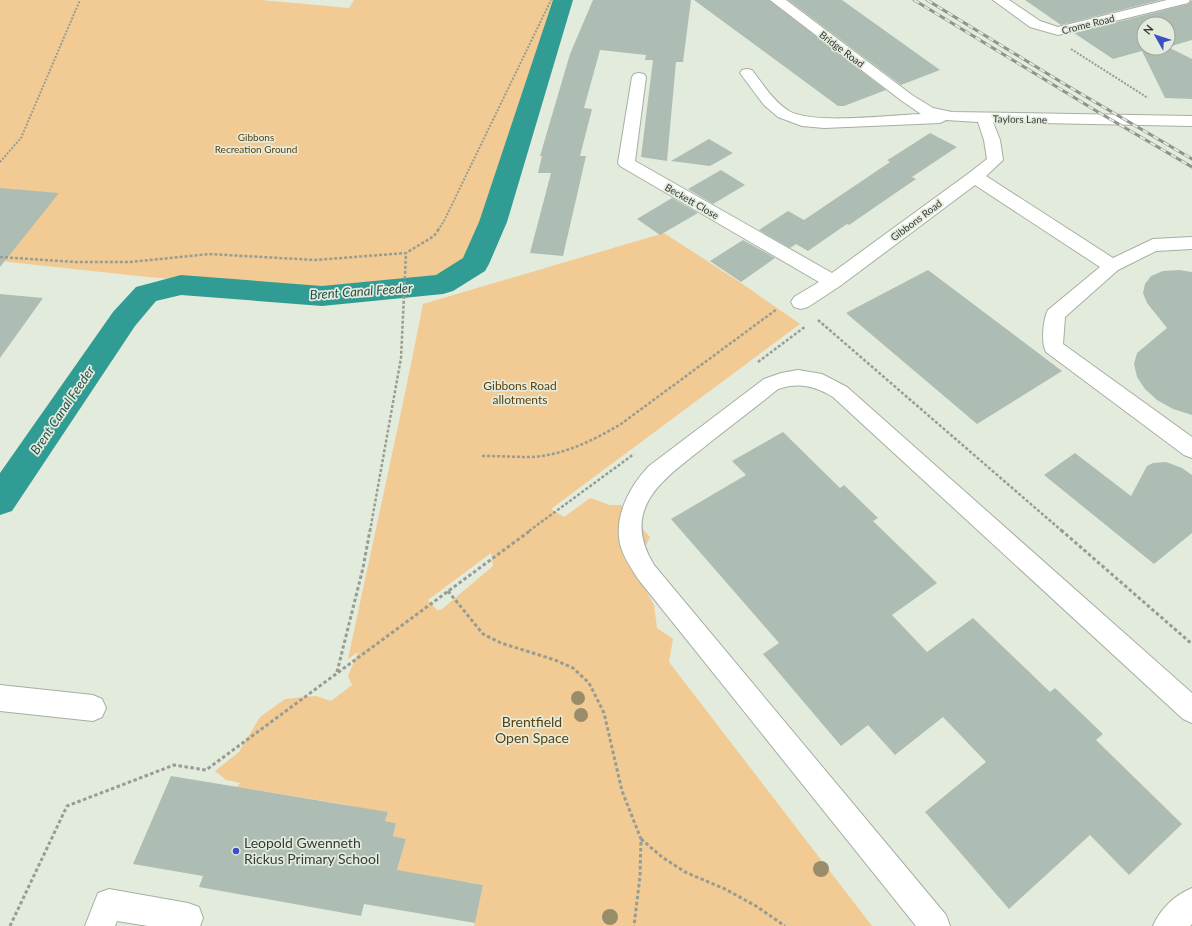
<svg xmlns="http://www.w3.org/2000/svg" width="1192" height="926" font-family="Lato,sans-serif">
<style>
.green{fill:#f1cb93;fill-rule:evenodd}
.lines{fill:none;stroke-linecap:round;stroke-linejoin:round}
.canal{fill:#309c93;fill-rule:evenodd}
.building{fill:#aebdb4}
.minor-casing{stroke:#a7afa1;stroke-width:2}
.path-far2{stroke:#979d93;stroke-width:2;stroke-dasharray:2 1.5;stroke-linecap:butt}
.path-far1{stroke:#979d93;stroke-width:2.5;stroke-dasharray:3 2;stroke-linecap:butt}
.path{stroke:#979d93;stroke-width:3;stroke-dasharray:3.5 2.5;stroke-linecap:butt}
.minor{fill:#fff;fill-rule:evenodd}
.rail-casing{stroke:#8f948b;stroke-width:3}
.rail{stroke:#e3ebdd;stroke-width:2;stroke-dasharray:6;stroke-linecap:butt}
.tree{fill:#998c69}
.poi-dot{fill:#3951c3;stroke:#e3ebdd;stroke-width:1.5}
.labels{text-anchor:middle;stroke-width:3.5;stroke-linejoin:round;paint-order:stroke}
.far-street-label{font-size:10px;fill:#373a35;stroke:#e3ebdd}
.far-park-label{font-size:10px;fill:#5c3f0a;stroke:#e3ebdd}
.park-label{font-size:12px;fill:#5c3f0a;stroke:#e3ebdd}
.water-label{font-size:13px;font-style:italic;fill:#24514d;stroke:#e3ebdd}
.near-park-label{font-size:14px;fill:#5c3f0a;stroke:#e3ebdd}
.near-poi-label{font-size:14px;fill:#373a35;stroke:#e3ebdd;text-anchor:start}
</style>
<rect width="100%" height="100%" fill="#e3ebdd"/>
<!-- green -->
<g class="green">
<polygon points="0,0 261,0 349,8 354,0 569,0 484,268 431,280 321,291 147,277 0,261"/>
<path d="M664,233l80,52 56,39 -249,185 13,8 26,-19 20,7h11l29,32 -16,32 20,36 3,23 16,11 -4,23 203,264h-398l9,-41 -15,-3 -12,11 -22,-4 -16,-15 -21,-3 9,-32 -13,-3 3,-13 -11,-2 3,-9 -16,6 -23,-13 -112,-18 3,-4 -14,-3 -11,-9 24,-19 21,-35 25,-18 31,-3 15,5 21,-16 -4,-9 10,-24 -10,7c25,-119 52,-237 75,-355zM491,553l2,13 -52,44h-4l-9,-10z"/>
</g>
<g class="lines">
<!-- canal -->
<polygon class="canal" points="553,0 573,0 507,222 489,264 485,271 453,291 443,294 322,306 181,295 156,301 135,326 12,511 0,515 0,473 113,312 136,287 181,275 322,286 436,275 463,258 479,222"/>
</g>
<!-- building -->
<g class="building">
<polygon points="593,0 691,0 683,62 676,62 667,161 641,157 653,60 645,60 646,55 600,50 584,108 592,109 580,156 586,156 563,256 530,253 551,173 538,173 542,156 540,156 570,54"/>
<polygon points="694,0 769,0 886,90 844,106 838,106"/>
<polygon points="788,0 842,0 940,70 901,85"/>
<polygon points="1025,0 1161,0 1061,25"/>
<polygon points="1192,0 1192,40 1168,47 1168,24 1144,24 1144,48 1168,47 1192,59 1192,99 1165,98 1142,51 1113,59 1074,33 1188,4"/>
<polygon points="930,133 957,147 912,177 916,179 849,225 847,224 808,251 796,244 790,248 759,230 788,211 804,220 890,162 887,160 891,158"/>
<polygon points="709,139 733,153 710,166 671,161"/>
<polygon points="721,170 745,185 713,204 688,189"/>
<polygon points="0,188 59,193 0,267"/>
<polygon points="672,198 698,213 660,235 637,219"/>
<polygon points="743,240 775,258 741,282 710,261"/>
<polygon points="928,270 1062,371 977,424 846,313"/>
<polygon points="1179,270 1192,272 1192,415 1173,409 1157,400 1145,389 1137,377 1134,364 1137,353 1167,328 1147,303 1143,293 1145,284 1151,276 1163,271"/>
<polygon points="0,294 43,298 0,358"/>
<polygon points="783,432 840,488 844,485 878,518 873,521 937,583 892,615 927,652 973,618 1050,692 1055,688 1103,734 1096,740 1182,824 1129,875 1090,835 1009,909 925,812 986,762 943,717 895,755 868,725 841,746 763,654 779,643 671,519 746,475 732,461"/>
<polygon points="1075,453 1131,496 1147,466 1153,463 1166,462 1182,468 1192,475 1192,533 1154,564 1044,475"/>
<polygon points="171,776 388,812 385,821 396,823 393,836 406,839 397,870 483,885 475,923 364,904 361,916 199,887 203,876 133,864"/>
</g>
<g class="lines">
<defs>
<g id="minor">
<path d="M770,0h16l126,95 21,13 19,4 240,4v10l-199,-4 7,18 3,20 -17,16 127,82 40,-19 39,-2v12l-36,2 -38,19 -53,47 -2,27 129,93v21l-8,-3 -138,-103c-5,-9 -3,-33 2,-42l52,-43 -125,-82 -135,101 -32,21 -7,2 -7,-2 -3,-5 3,-5 25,-15 -199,-116 -2,-3 14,-86 2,-3 5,-1 5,1 2,3 -11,84 197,112 137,-100 18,-14 -3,-19 -6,-18 -32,-2 -6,3 -116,5 -22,-2 -24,-9 -14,-12 -24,-32 2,-3 5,-1 5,1c11,14 21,31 37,41 25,14 101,4 132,3l-19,-13z"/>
<polygon points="993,0 1009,0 1040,21 1058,27 1167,0 1190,0 1188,3 1058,35 1030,27"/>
<path d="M798,370l24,4 25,13 345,306v30l-9,-4 -350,-322c-18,-11 -34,-15 -55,-8 -23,19 -47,37 -70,55 -41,33 -90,62 -54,121l292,350 4,11h-34l-278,-347c-7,-11 -15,-23 -18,-35 -6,-29 10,-58 29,-78l115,-87 17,-6z"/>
<polygon points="0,685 93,695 102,699 106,708 102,717 93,721 0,711"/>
<path d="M1192,888v36l-2,2h-37c7,-17 22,-31 39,-38z"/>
<polygon points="109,889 188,903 199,907 203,918 200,926 148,926 117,921 115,926 85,926 98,893"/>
</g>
</defs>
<!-- minor casing -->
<use href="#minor" class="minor-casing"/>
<!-- path-far2 -->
<g class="path-far2">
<polyline points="1071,49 1148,98"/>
<polyline points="0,162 21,138 80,0"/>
<polyline points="438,230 444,221 551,0"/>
</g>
<!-- path-far1 -->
<g class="path-far1">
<polyline points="0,257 75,262 131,262 209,254 315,260 406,253 434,236 439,229"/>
<polyline points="818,320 1062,531"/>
<polyline points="758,362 806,326"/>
<path d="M482,456c17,0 33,1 50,1 32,-2 62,-17 89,-33l156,-115"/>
<polyline points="370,531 401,358 406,253"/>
<polyline points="529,531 634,454"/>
</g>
<!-- path -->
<g class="path">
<polyline points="1061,530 1192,644"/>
<polyline points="448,591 483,634 501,643 555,660 573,668 589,683 604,713 622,791 641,839 640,876 634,926"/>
<polyline points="337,672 363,568 370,530"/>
<polyline points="641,839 662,857 685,872 725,889 756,906 785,926"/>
<polyline points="10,926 67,806 174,765 206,770 531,530"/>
</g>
<!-- minor -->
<use href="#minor" class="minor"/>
<defs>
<g id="rail">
<polyline points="914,0 1098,112 1192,167"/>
<polyline points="927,0 1066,85 1192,159"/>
</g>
</defs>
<!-- rail casing -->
<use href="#rail" class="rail-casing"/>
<!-- rail -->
<use href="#rail" class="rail"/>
</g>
<!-- trees -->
<g class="tree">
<circle cx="578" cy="698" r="7"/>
<circle cx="581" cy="715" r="7"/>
<circle cx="821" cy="869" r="8"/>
<circle cx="610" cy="917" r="8"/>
</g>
<!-- markers -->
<circle class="poi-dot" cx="236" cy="851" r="4"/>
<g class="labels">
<!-- far-street labels -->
<g class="far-street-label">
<text transform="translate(1088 24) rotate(-14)" y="4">Crome Road</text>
<text transform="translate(842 49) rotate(37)" y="4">Bridge Road</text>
<text transform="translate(1020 119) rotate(1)" y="4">Taylors Lane</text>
<text transform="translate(692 201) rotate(30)" y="4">Beckett Close</text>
<text transform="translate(916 220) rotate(-37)" y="4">Gibbons Road</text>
</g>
<!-- far-park labels -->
<g class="far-park-label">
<text x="256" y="141">Gibbons<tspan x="256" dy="12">Recreation Ground</tspan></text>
</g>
<!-- park labels -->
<g class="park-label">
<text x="520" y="390">Gibbons Road<tspan x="520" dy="14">allotments</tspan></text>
</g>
<!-- water labels -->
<g class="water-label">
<text transform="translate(361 291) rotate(-4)" y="5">Brent Canal Feeder</text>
<text transform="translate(62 410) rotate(-56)" y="5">Brent Canal Feeder</text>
</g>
<!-- near-park labels -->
<g class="near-park-label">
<text x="532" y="727">Brentfield<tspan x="532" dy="16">Open Space</tspan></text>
</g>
<!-- near-poi labels -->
<g class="near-poi-label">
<text x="244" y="848">Leopold Gwenneth<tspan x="244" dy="16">Rickus Primary School</tspan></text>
</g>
</g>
<!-- north arrow -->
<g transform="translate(1156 36) rotate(309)"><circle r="19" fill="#e3ebdd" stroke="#9ea49a"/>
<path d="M0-3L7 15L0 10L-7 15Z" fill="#3951c3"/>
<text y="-6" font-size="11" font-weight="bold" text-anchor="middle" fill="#373a35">N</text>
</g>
</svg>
